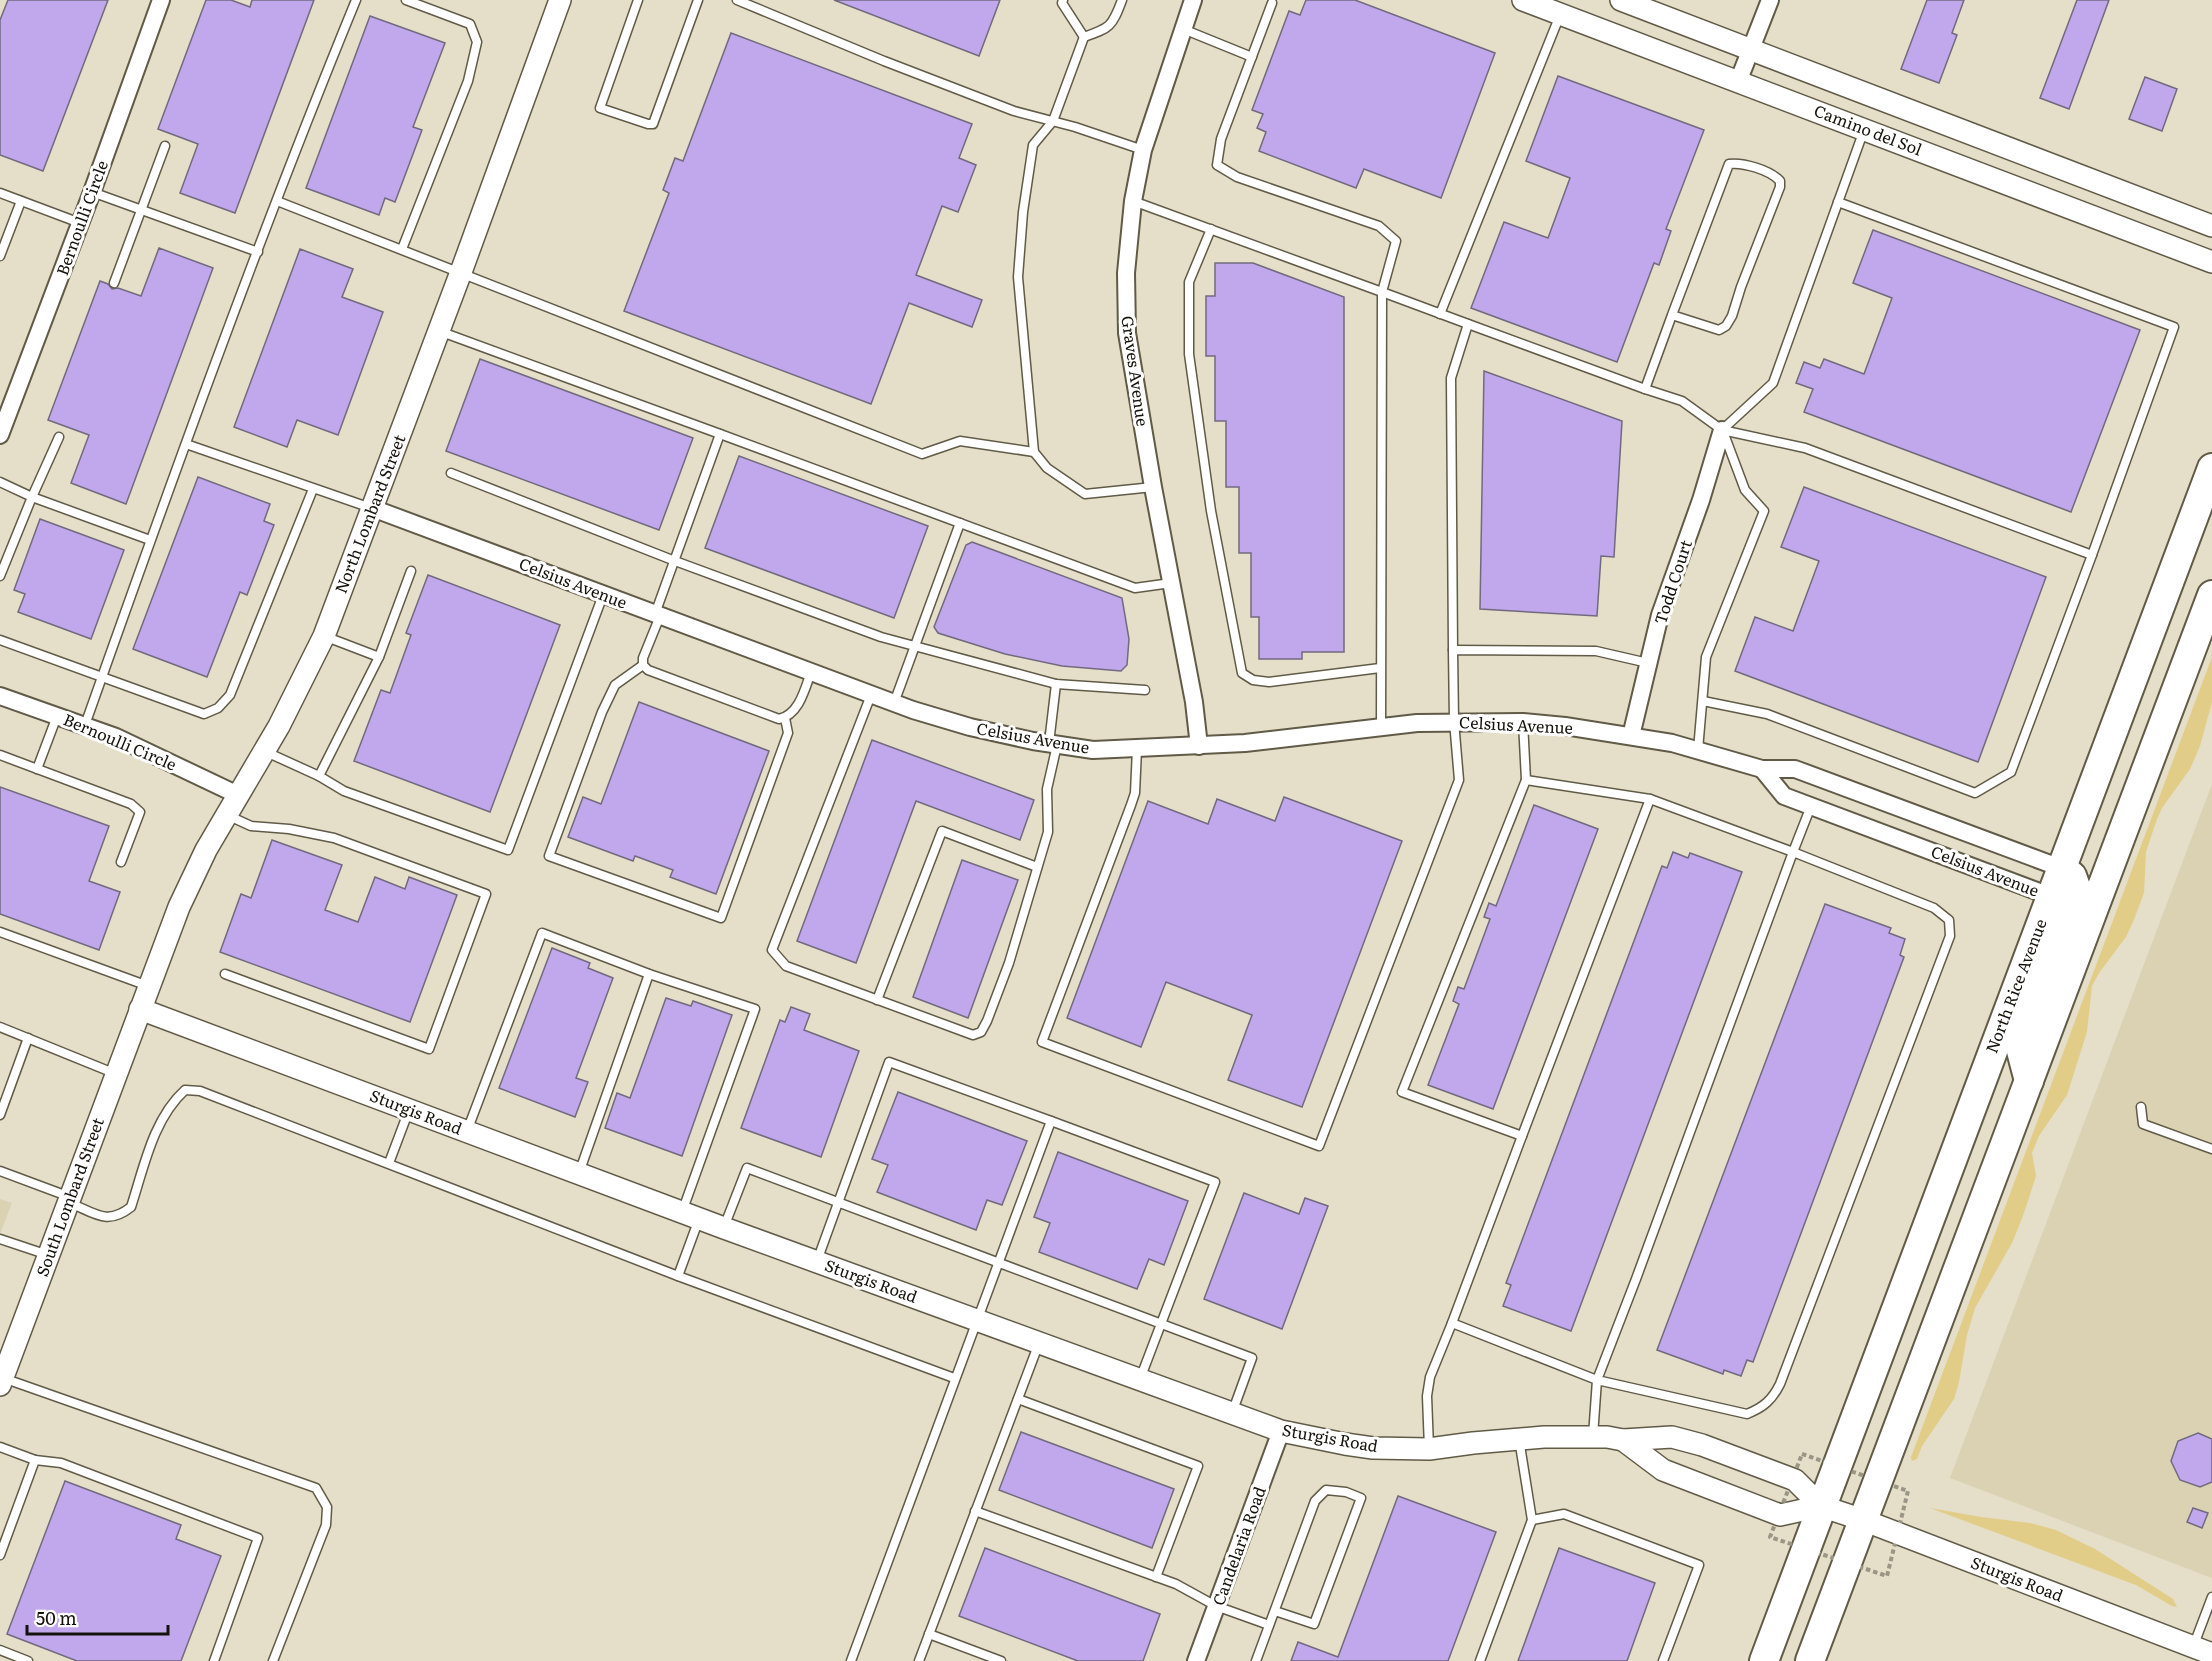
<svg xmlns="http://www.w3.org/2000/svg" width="2212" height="1661" font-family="Literata,serif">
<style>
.built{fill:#dbd2b4}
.green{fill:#e2cd88}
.building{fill:#c1a8ed;stroke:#716a7e;stroke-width:1.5}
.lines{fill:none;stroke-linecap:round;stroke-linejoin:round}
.service-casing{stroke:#605a47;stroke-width:11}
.minor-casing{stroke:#605a47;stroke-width:20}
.tertiary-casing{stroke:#605a47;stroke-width:24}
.trunk-casing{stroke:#605a47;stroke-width:32}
.path{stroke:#9a9584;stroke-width:4;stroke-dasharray:4.5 3;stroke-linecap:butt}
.service{stroke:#fff;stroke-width:8}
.minor{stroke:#fff;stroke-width:16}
.tertiary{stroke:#fff;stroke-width:21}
.trunk{stroke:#fff;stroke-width:28}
.labels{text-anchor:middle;stroke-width:6;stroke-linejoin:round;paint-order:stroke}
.street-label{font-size:16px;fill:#14120a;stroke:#fff}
</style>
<rect width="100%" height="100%" fill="#e5dec8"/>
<!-- built -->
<g class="built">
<polygon points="2212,784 2212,1578 1950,1478"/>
<polygon points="0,1199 12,1203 0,1234"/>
</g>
<!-- green -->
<g class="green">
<polygon points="2212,657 2212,702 2200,746 2190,769 2162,808 2157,819 2146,852 2144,893 2133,922 2126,937 2099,973 2092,986 2087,1032 2067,1095 2039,1136 2032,1153 2036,1176 2023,1216 2012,1243 1975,1308 1967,1335 1959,1382 1954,1399 1922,1446 1917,1459 1912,1461 1911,1457"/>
<polygon points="1930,1508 1981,1517 2030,1523 2056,1530 2095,1549 2173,1599 2177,1607 2172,1606 2136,1585"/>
</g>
<!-- building -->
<g class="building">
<polygon points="8,0 108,0 43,171 0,155 0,20"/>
<polygon points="206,0 231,0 250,7 252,0 314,0 235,213 180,193 198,144 158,129"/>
<polygon points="834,0 1000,0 979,56"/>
<polygon points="1306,0 1355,0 1495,53 1441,198 1364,169 1356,188 1259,151 1266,132 1257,128 1263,114 1252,110 1289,11 1300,15"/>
<polygon points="1927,0 1964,0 1952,33 1957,35 1939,83 1901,69"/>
<polygon points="2077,0 2109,0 2069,109 2040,98"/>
<polygon points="370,16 445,43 413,127 422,130 395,202 385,198 379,215 306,188"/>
<polygon points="731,33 972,124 959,158 976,165 958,212 942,206 916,275 982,300 972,327 909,303 871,404 624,311 669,193 663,190 675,158 683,161"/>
<polygon points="1558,76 1704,130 1666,229 1671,231 1659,265 1654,263 1617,362 1471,308 1504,222 1548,238 1570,178 1526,161"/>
<polygon points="2145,77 2177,89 2162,131 2129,119"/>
<polygon points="1873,230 2140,330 2071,512 1804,412 1813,389 1796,383 1804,362 1820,368 1824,359 1864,374 1892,298 1853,283"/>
<polygon points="159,248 213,268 126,504 71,483 89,435 48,420 100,281 108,284 112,289 118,288 141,296"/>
<polygon points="300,249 353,269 342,297 383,312 338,435 297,420 287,447 234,427"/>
<polygon points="1215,263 1253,263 1344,297 1344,652 1302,652 1302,659 1259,659 1259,617 1251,617 1251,553 1239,553 1239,487 1226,487 1226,421 1215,421 1215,356 1206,356 1206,296 1215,296"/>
<polygon points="480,359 693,438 659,530 446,451"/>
<polygon points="1484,371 1622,421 1614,557 1601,556 1597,616 1480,609"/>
<polygon points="739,456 928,526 894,618 705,548"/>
<polygon points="198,477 270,504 264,521 274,525 247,595 240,592 207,677 133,649"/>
<polygon points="1804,487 2046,577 1978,762 1735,671 1755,617 1793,631 1819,561 1781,547"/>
<polygon points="40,519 124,550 91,639 18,612 25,594 14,590"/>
<polygon points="972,542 1122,598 1129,639 1127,665 1121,671 1062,666 1005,654 938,633 934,627 966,545"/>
<polygon points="428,575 560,625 490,812 354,761 381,690 390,693 411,635 406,633"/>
<polygon points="639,702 769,751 716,894 670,877 673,870 635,856 633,861 568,837 583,797 601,804"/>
<polygon points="872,740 1034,800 1020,840 916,801 856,963 797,941"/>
<polygon points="0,787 109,826 89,881 120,892 99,950 0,914"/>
<polygon points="1284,797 1402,841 1302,1107 1228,1080 1252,1015 1166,982 1141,1047 1067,1018 1148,801 1208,824 1217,799 1275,821"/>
<polygon points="1534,805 1598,829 1493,1109 1428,1085 1459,1004 1453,1001 1458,987 1464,989 1490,919 1484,917 1489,903 1496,906"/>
<polygon points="272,840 342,865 325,910 358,922 375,877 405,889 409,877 457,895 410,1022 220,952 241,894 251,898"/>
<polygon points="1673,852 1688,858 1690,853 1742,872 1571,1331 1503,1306 1511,1285 1506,1283 1662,866 1667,868"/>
<polygon points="962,860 1018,880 968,1018 913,997"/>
<polygon points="1825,904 1891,928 1889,933 1905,939 1900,955 1904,957 1753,1362 1747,1360 1741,1376 1724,1370 1723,1374 1657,1350"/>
<polygon points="552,948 590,963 588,968 613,978 576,1078 588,1082 575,1117 499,1088"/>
<polygon points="666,998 691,1006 693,1001 732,1015 682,1156 605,1128 617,1093 630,1098"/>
<polygon points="791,1007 810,1014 804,1030 859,1051 821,1157 741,1128 780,1020 785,1022"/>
<polygon points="898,1092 1027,1141 1002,1205 987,1200 976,1230 877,1192 888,1165 872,1159"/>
<polygon points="1058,1152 1188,1201 1164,1265 1149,1259 1137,1289 1039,1252 1050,1223 1034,1217"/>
<polygon points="1244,1193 1299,1214 1305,1198 1328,1206 1282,1329 1204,1299"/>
<polygon points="1021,1432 1174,1489 1152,1548 999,1490"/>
<polygon points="2198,1433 2212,1439 2212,1482 2200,1487 2180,1480 2171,1461 2178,1441"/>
<polygon points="65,1481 181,1525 176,1539 221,1556 181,1661 77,1661 7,1634"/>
<polygon points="1398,1496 1496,1532 1448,1661 1291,1661 1298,1642 1338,1657"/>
<polygon points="2193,1508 2208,1513 2202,1528 2187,1522"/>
<polygon points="985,1548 1160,1614 1143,1661 1078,1661 959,1616"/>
<polygon points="1559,1548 1655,1583 1627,1661 1518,1661"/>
</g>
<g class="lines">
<defs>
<g id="service">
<polyline points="638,0 600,108 648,124 653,124 698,0"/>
<polyline points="737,0 884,61 1014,111 1075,127 1143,150"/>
<polyline points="1063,0 1062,3 1084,37"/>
<polyline points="1272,3 1221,139 1217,165 1237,177 1379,226 1396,241 1382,292 1468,324 1451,378 1453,650"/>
<polyline points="1183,29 1252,57"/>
<polyline points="1084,37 1053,121 1033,145 1023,212 1018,277 1034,452 1047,468 1085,494 1153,487"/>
<path d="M1084,37c26,-9 28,-10 38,-37"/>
<polyline points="92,192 258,252"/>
<polyline points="0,193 80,223"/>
<polyline points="277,201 922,454 960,441 1034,452"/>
<polyline points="1133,201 1382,292 1381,727"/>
<polyline points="1838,202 2174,327 2092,555"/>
<polyline points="1211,229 1189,282 1189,354 1211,511 1242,673 1253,680 1269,682 1380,668"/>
<polyline points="402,249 468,81 477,42 470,24 406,0"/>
<polyline points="0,256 21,201"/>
<polyline points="114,283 165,146"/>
<polyline points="1440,314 1560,15"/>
<path d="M1468,324l177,65 27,-74 47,15 7,-4 6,-10 9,-29 39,-100v-6c-10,-11 -37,-19 -51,-17l-57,151"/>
<polyline points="439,331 720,434 655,614"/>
<polyline points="1645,389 1682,401 1722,430 1805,448 2092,555 2011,772 1975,793 1767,714 1703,701"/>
<polyline points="1722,430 1773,383 1864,130"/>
<polyline points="720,434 1135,588 1171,583"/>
<polyline points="186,444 371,508"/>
<polyline points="451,473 675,561 881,637 1056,684 1145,690"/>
<polyline points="0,482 32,497 150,540"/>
<polyline points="0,576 32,497 59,437"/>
<path d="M660,616l-17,42v7l5,5 131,49c20,-4 26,-30 32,-47"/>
<polyline points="0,640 204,714 218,708 230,695 313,489"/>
<polyline points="379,657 411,571"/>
<polyline points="643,665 615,685 602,712 549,856 721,918 788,733 785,718"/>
<polyline points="871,695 772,950 786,966 973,1035 981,1032 987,1021 1009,963 1048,832 1047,789 1057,745"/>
<polyline points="894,703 960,523"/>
<polyline points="1523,722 1526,780 1650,799 1793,852 1811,806"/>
<path d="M85,725c86,-243 173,-486 271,-725"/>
<polyline points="1049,743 1056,684"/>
<polyline points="1137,749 1135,793 1131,805 1042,1042 1319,1146 1459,780 1454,721 1453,650 1596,651 1648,663"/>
<polyline points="1698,750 1706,657 1764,511 1745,490 1724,434"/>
<polyline points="264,751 319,776 344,791 508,850 603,595"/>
<polyline points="0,755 131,804 140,812 121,862"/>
<polyline points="37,769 57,716"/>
<polyline points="319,776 379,657 324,636"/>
<polyline points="0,932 148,986"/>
<polyline points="225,974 429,1049 486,894 334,838 289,829 251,826 227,815"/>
<polyline points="877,1000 942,831 1037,867"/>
<polyline points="0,1027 116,1074"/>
<polyline points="2141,1107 2143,1124 2212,1149"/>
<polyline points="0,1115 28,1038"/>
<polyline points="1051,1121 1215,1182 1140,1379"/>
<polyline points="467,1131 542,933 649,974 755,1009 682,1212"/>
<polyline points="1522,1136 1650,799"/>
<polyline points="389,1163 409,1110"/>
<polyline points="0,1171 70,1197"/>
<polyline points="579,1173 649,974"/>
<path d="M70,1203c25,10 37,23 61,4 13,-40 22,-88 54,-117l15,1 478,185 276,102"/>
<polyline points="724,1227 747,1168 1252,1358 1232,1413"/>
<polyline points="0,1239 48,1255"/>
<polyline points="817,1261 889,1062 1051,1121 851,1661"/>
<polyline points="678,1276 699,1219"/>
<polyline points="1452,1323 1522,1136 1402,1092 1526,780"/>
<polyline points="3,1378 316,1488 327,1507 326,1525 273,1661"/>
<polyline points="1018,1399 1198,1466 1156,1577"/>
<polyline points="0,1447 35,1460 0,1555"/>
<path d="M1429,1448l-2,-52 3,-19 22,-54 145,57 39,-101 157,-427 141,56 15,12 1,16 -170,448c-8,16 -16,23 -33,30l-150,-34 -4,56"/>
<polyline points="35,1460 61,1463 258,1538 214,1661"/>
<polyline points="975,1511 1176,1584 1216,1606 1269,1625"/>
<polyline points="1532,1520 1564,1514 1699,1565 1663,1661"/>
<polyline points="929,1634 1001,1661"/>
<polyline points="2193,1647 2212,1597"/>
<polyline points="0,1650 28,1661"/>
<polyline points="919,1661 1039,1343"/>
<polyline points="1256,1661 1315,1501 1326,1490 1346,1492 1361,1498 1314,1624 1275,1611"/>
<polyline points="1480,1661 1532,1520 1519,1439"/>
</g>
<g id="minor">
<polyline points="1193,0 1143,150 1133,201 1126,273 1127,333 1153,487 1194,702 1199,746"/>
<polyline points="1738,82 1770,0"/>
<polyline points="0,435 92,192 161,0"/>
<polyline points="372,508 913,710 970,727 1033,741 1093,750 1245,743 1417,723 1523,722 1565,726 1672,743 1762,769 1795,769 2061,868"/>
<polyline points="0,696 116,737 238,795"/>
<polyline points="1631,736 1660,615 1701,500 1722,430"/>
<polyline points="1762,769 1784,796 2050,896"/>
<polyline points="1196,1661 1281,1431"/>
</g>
<g id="tertiary">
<polyline points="1523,0 2212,262"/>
<polyline points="1621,0 2212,226"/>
<polyline points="140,1009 724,1228 1281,1431 1345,1444 1373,1448 1429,1449 1473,1443 1544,1437 1607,1437 1623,1440 1672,1437 1702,1445 1795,1480 1821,1506 1863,1520 2212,1654"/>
<polyline points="0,1385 179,907 206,850 279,726 324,636 461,272 560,0"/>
<polyline points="1623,1440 1663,1470 1780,1515 1821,1506"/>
</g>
<g id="trunk">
<polyline points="2029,1081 2020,1047 2077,890 2072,876 2061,868"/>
<polyline points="1764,1661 2212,468"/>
<polyline points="1810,1661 2212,595"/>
</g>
</defs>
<!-- service casing -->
<use href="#service" class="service-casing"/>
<!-- minor casing -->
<use href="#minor" class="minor-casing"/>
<!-- tertiary casing -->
<use href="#tertiary" class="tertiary-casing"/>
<!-- trunk casing -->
<use href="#trunk" class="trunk-casing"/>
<!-- path -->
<polygon class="path" points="1802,1454 1908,1491 1887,1576 1770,1537"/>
<!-- service -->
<use href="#service" class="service"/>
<!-- minor -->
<use href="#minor" class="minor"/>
<!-- tertiary -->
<use href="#tertiary" class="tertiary"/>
<!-- trunk -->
<use href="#trunk" class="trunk"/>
</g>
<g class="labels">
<!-- street labels -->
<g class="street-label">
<text transform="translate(1868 130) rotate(21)" y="6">Camino del Sol</text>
<text transform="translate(82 218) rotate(-70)" y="6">Bernoulli Circle</text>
<text transform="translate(1135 371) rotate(82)" y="6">Graves Avenue</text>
<text transform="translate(370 514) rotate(-69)" y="6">North Lombard Street</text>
<text transform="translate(1673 582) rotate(-72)" y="6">Todd Court</text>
<text transform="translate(573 583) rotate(21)" y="6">Celsius Avenue</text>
<text transform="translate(1516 725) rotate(3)" y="6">Celsius Avenue</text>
<text transform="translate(1033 738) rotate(10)" y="6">Celsius Avenue</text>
<text transform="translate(120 742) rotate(23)" y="6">Bernoulli Circle</text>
<text transform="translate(1985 871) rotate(21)" y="6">Celsius Avenue</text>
<text transform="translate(2016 986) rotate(-69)" y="6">North Rice Avenue</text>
<text transform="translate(416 1112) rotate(21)" y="6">Sturgis Road</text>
<text transform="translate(70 1197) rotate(-70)" y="6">South Lombard Street</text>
<text transform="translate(871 1281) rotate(20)" y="6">Sturgis Road</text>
<text transform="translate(1330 1438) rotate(10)" y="6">Sturgis Road</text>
<text transform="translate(1239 1546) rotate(-70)" y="6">Candelaria Road</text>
<text transform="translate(2017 1579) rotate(21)" y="6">Sturgis Road</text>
</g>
</g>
<!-- scale -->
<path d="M27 1625v9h141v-9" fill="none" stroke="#14120a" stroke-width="3"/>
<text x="36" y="1625" font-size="18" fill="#14120a" stroke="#ffffff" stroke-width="4.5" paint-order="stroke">50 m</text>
</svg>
